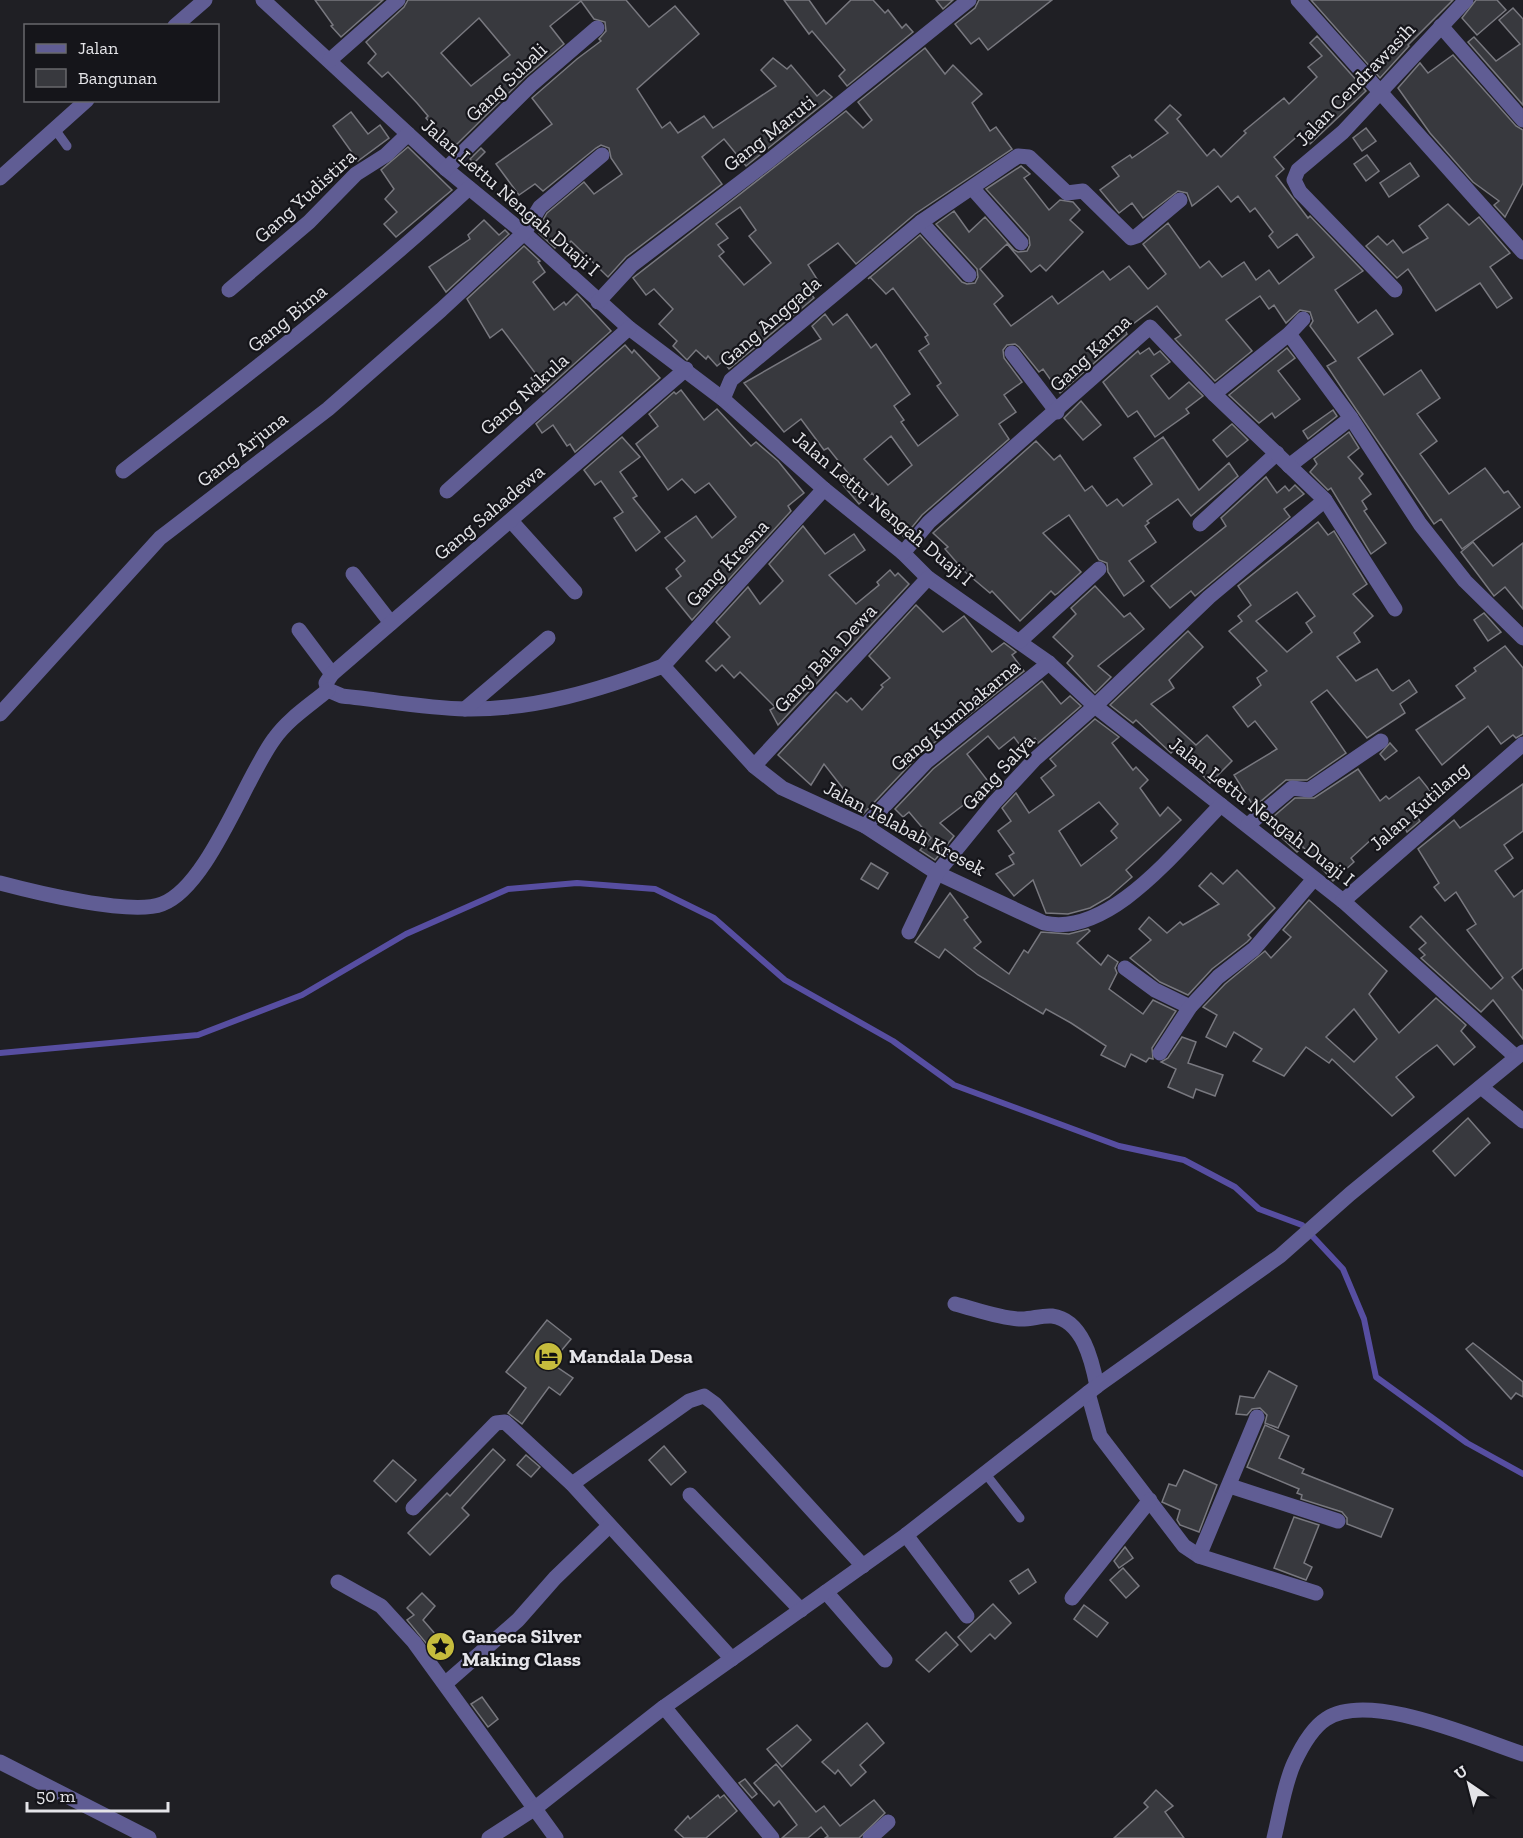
<svg xmlns="http://www.w3.org/2000/svg" width="1523" height="1838" font-family="'Zilla Slab',serif">
<style>
.lines{fill:none;stroke-linecap:round;stroke-linejoin:round}
.stream{stroke:#574ea1;stroke-width:6}
.building{fill:#38393e;stroke:#78787f;stroke-width:1.5;fill-rule:evenodd}
.service{stroke:#605d94;stroke-width:9}
.minor{stroke:#605d94;stroke-width:15}
.labels{text-anchor:middle;stroke-width:4.5;stroke-linejoin:round;paint-order:stroke}
.street-label{font-size:20px;fill:#e4e4e8;stroke:#15151a}
.poi-label{font-size:20px;font-weight:bold;fill:#e4e4e8;stroke:#15151a;text-anchor:start}
</style>
<rect width="100%" height="100%" fill="#1f1f24"/>
<g class="lines">
<!-- stream -->
<polyline class="stream" points="0,1053 198,1035 302,995 406,934 508,889 577,883 655,889 714,918 785,980 893,1041 954,1085 1119,1146 1184,1160 1235,1187 1259,1209 1302,1225 1343,1269 1364,1319 1376,1377 1467,1443 1523,1474"/>
</g>
<!-- building -->
<g class="building">
<polygon points="315,0 383,0 341,37 331,26 333,25"/>
<path d="M408,0h218l23,27 26,-21 24,28 -62,55 25,39 8,-6 8,11 26,-17 9,12 63,-42 -15,-16 12,-12 14,11 4,-4 26,31 7,-6 8,7 -86,69 -22,-27 -22,18 20,27 -96,73 -18,20 -37,-36 -4,5 -4,-4 -8,6 -16,-15 9,-8 -5,-5 4,-7 37,-31 10,12 28,-20 -11,-16 -2,-10 -8,-3 -5,3 -53,43 -8,-7 -16,11 -23,-31 56,-40 -20,-26 45,-39 24,-18 -2,-2 7,-8 -1,-9 -11,-3 -13,-18 -31,25 14,18 -39,33 -72,71 -27,-30 2,-2 -11,-13 -29,-31 -6,5 -14,-14 8,-9 -10,-12 38,-35zM479,18l31,37 -39,31 -30,-33z"/>
<polygon points="784,0 809,0 826,24 851,0 873,0 885,13 888,10 902,28 906,24 913,32 847,86 839,76 845,70 812,31 809,34"/>
<polygon points="936,0 953,0 943,9"/>
<polygon points="979,0 1052,0 988,50 979,38 971,44 955,24 975,8"/>
<polygon points="1311,0 1453,0 1408,45 1409,46 1380,78"/>
<polygon points="1476,0 1497,0 1506,10 1477,35 1462,18"/>
<polygon points="1513,8 1523,19 1523,105 1468,42 1474,37 1496,61 1520,44 1499,20"/>
<path d="M1317,36l49,55 -56,53 -9,-11 -27,24 10,12 -8,7 32,42 2,-2 53,55 -28,19 23,33 18,-13 17,24 -35,24 26,37 37,-25 19,28 -23,16 20,27 -17,13 29,40 36,-26 19,25 4,-2 12,16 -58,42 -21,-30 -7,5 -89,-131 -18,-27 9,-5 -26,-35 3,-5 -3,-9 -10,-2 -14,13 -12,-18 -5,4 -9,-13 -34,24 26,31 -37,30 -40,-42 6,-4 -24,-29 -32,24 2,4 -67,59 -17,-24 -4,3 -20,-25 -4,-3 -8,1 -4,5 1,8 18,24 -18,13 12,17 -17,12 10,15 -87,76 -18,22 -9,-9 3,-3 -26,-32 -13,11 -16,-19 9,-7 -24,-30 -4,2 -23,-31 -17,13 -40,-49 77,-44 -9,-13 13,-12 8,11 14,-11 24,34 5,-4 34,50 -16,12 10,14 -3,2 17,24 40,-31 -21,-29 4,-3 -22,-32 10,-7 -4,-7 3,-2 -35,-47 -7,6 -16,-17 -2,2 52,-44 42,47 5,2 8,-1 3,-6 -1,-8 -41,-45 18,-13 15,21 16,-15 29,33 4,2 9,-1 3,-6 -1,-8 -43,-48 35,-23 9,8 -6,4 25,32 11,-10 13,2 7,8 -10,10 13,12 -37,39 -6,-6 -9,7 -24,-28 -27,25 23,27 -9,8 17,22 41,-30 6,8 45,-33 7,9 19,-14 19,23 18,-15 -23,-30 25,-21 32,45 9,-7 13,16 22,-15 12,18 13,-10 10,14 35,-27 -17,-23 -19,14 -9,-12 4,-4 -18,-24 -5,4 -12,-16 -7,6 -13,-16 -26,20 -5,-13 -9,-2 -35,27 -11,-15 -13,10 -19,-23 19,-14 -7,-9 18,-12 2,3 36,-25 -13,-13 15,-15 11,10 -4,4 30,37 7,-7 7,8 25,-24 -2,-2 40,-33 5,6 28,-27 -9,-10 14,-11 -12,-13zM891,436l21,29 -24,20 -24,-26z"/>
<path d="M925,48l20,26 8,-9 29,29 -10,9 18,28 6,-4 16,22 -97,65 -59,50 -18,-21 -30,22 14,22 -11,7 3,4 -85,71 -6,-8 -6,5 -9,-10 -2,3 -10,-9 -9,10 -14,-14 4,-5 -18,-17 14,-15 -19,-20 -8,6 -13,-17 213,-167 17,17 9,-8 -14,-18zM740,207l16,23 -7,6 22,27 -27,22 -25,-29 5,-4 -6,-7 10,-7 -12,-14z"/>
<polygon points="1453,55 1516,126 1523,130 1523,183 1505,217 1494,205 1499,201 1473,182 1430,133 1398,88 1420,63 1428,73"/>
<polygon points="351,112 368,134 380,125 389,138 358,161 333,126"/>
<polygon points="1366,128 1376,141 1362,151 1353,138"/>
<polygon points="408,147 452,190 396,237 384,224 397,212 385,199 394,189 381,170"/>
<polygon points="481,148 485,152 474,163 470,159"/>
<polygon points="1367,155 1379,171 1366,181 1354,164"/>
<polygon points="1410,163 1419,176 1389,197 1380,183"/>
<polygon points="1448,204 1469,225 1479,217 1510,253 1490,267 1512,298 1497,308 1480,283 1436,311 1408,269 1397,278 1366,246 1378,236 1387,245 1393,240 1403,253 1428,238 1419,226"/>
<polygon points="484,220 499,235 505,230 509,234 446,292 429,267 470,239 468,235"/>
<polygon points="524,246 540,261 538,262 545,272 533,282 554,310 564,302 566,305 577,294 611,331 543,392 531,378 536,374 502,329 490,338 467,299"/>
<polygon points="625,345 632,353 634,350 660,378 575,452 570,444 567,446 553,425 542,433 536,424"/>
<polygon points="1149,348 1154,355 1160,351 1170,362 1151,376 1169,399 1189,382 1203,396 1186,409 1189,413 1155,437 1137,411 1128,417 1103,382 1138,351 1140,354"/>
<polygon points="1287,348 1295,358 1278,371 1300,399 1275,418 1272,413 1259,423 1229,395"/>
<polygon points="681,390 704,420 717,409 751,446 756,442 778,461 804,493 788,506 791,511 692,620 666,588 681,576 676,569 685,561 665,538 696,516 712,538 736,517 709,483 695,493 682,479 668,490 636,444 658,426 649,414 674,392 676,394"/>
<polygon points="1081,401 1101,425 1083,440 1064,418"/>
<polygon points="1333,410 1337,416 1308,439 1303,431"/>
<polygon points="1232,424 1248,440 1227,457 1213,440"/>
<polygon points="1349,432 1359,448 1348,457 1363,474 1359,478 1371,494 1362,501 1367,509 1364,511 1386,543 1371,554 1331,488 1328,490 1310,472 1317,464 1314,459"/>
<polygon points="622,437 640,457 620,472 637,496 633,498 660,532 636,551 614,518 623,512 601,481 595,485 584,470"/>
<polygon points="1163,437 1199,490 1229,463 1238,476 1191,516 1178,499 1147,521 1149,523 1145,526 1156,542 1129,561 1144,581 1124,596 1108,572 1107,563 1099,560 1069,515 1043,533 1081,572 1058,593 1055,595 1051,591 1020,621 992,591 990,593 964,571 945,549 948,547 933,533 1036,441 1054,460 1060,455 1085,491 1092,486 1107,506 1117,499 1123,506 1152,484 1134,458"/>
<polygon points="1266,477 1277,493 1285,486 1289,491 1295,485 1304,494 1284,509 1290,517 1195,596 1191,591 1170,608 1151,586 1226,526 1221,518"/>
<path d="M1318,522l10,13 6,-4 33,53 -14,10 20,22 -19,17 6,9 -23,15 19,24 21,-12 14,21 2,1 16,-11 8,12 -17,12 5,9 -38,25 -40,-48 -16,12 35,51 -39,27h-21l-32,27 -20,-32 43,-26 -22,-28 -7,6 -15,-20 28,-22 -4,-7 10,-7 -38,-40 13,-10 -4,-5 13,-11 -13,-19zM1297,592l18,24 -9,7 6,9 -25,20 -31,-31z"/>
<polygon points="803,526 825,554 854,534 865,550 829,575 856,604 879,585 877,582 890,570 895,576 898,573 909,584 778,725 770,710 775,707 740,672 734,678 722,665 716,671 706,661 730,637 716,622 748,587 760,604 783,581 769,564"/>
<polygon points="1473,542 1493,566 1523,543 1523,609 1505,587 1494,596 1461,552"/>
<polygon points="1095,586 1124,617 1130,613 1144,629 1098,666 1111,677 1095,693 1067,663 1073,656 1053,637 1076,614 1071,608"/>
<polygon points="916,605 943,632 964,616 992,652 1004,643 1016,652 1012,655 1024,671 920,754 863,814 824,764 811,785 778,755 836,692 847,702 851,698 862,710 883,687 881,685 890,678 869,656"/>
<polygon points="1484,613 1501,632 1488,641 1474,620"/>
<polygon points="1188,631 1203,647 1169,680 1174,688 1151,704 1196,745 1207,735 1232,761 1210,783 1176,748 1171,753 1136,720 1133,723 1110,705"/>
<polygon points="1505,646 1523,668 1523,734 1516,738 1513,735 1501,744 1488,726 1442,765 1416,730 1465,698 1456,686 1476,671 1474,668"/>
<polygon points="1042,681 1061,704 1070,696 1081,706 1038,743 1035,738 1022,748 1014,737 999,749 988,736 967,754 994,789 972,803 970,800 940,823 954,836 935,860 920,850 931,838 909,812 903,817 895,809 933,769"/>
<path d="M1095,719l24,18 -7,6 21,27 3,-3 12,13 -8,8 20,28 8,-9 13,13 -55,50 6,7 -23,20 -19,11 -22,6 -22,-1 -13,-33 -19,16 -18,-22 18,-10 -5,-8 5,-3 -16,-22 13,-10 -9,-13 14,-15 13,20 25,-18 -13,-17 15,-12 -6,-7zM1099,802l19,22 -7,7 6,7 -36,28 -22,-35z"/>
<polygon points="1390,743 1397,751 1385,760 1380,754"/>
<polygon points="1358,769 1380,801 1386,796 1389,799 1419,777 1435,797 1414,812 1420,821 1407,832 1404,826 1380,844 1374,837 1351,858 1354,862 1333,881 1303,847 1297,852 1266,823 1295,798 1314,798"/>
<polygon points="1523,784 1523,831 1504,845 1513,858 1495,871 1514,897 1523,890 1523,968 1512,977 1523,991 1523,1039 1493,1000 1481,1012 1421,958 1425,955 1419,949 1426,943 1410,927 1421,916 1491,989 1503,978 1467,930 1476,924 1456,892 1445,901 1434,887 1439,883 1418,849 1454,820 1460,828"/>
<polygon points="871,863 888,873 878,889 861,879"/>
<polygon points="1237,870 1275,908 1248,935 1251,938 1247,942 1212,969 1188,995 1160,982 1130,958 1151,940 1139,929 1149,917 1167,933 1180,922 1183,925 1219,904 1199,886 1211,873 1223,884"/>
<polygon points="950,893 968,917 964,920 981,942 974,948 1009,974 1024,950 1028,953 1041,932 1069,934 1088,929 1090,931 1077,943 1101,965 1108,955 1118,962 1115,968 1117,973 1109,989 1143,1014 1153,1000 1176,1011 1152,1048 1153,1059 1149,1058 1146,1062 1131,1054 1125,1067 1101,1055 1106,1046 1071,1023 1046,1009 1043,1014 978,975 945,949 939,958 915,942"/>
<path d="M1309,900l78,71 -18,23 30,39 37,-35 30,27 -5,6 14,16 -21,18 -17,-20 -15,11 -26,21 18,20 -22,19 -60,-57 -3,4 -23,-16 -22,29 -31,-15 9,-12 -28,-17 -8,15 -20,-10 11,-22 -14,-8 22,-23 40,-33 6,7 20,-21 -8,-7zM1354,1009l23,30 -23,23 -28,-25z"/>
<polygon points="1182,1037 1196,1042 1188,1063 1223,1075 1215,1096 1196,1089 1193,1098 1168,1087 1176,1069 1161,1062 1168,1058"/>
<polygon points="1468,1118 1490,1143 1455,1176 1433,1151"/>
<polygon points="547,1320 571,1339 551,1363 573,1378 560,1395 549,1387 522,1424 508,1413 526,1388 506,1372"/>
<polygon points="1473,1343 1523,1382 1523,1397 1516,1393 1511,1399 1466,1349"/>
<polygon points="1269,1371 1297,1386 1278,1428 1265,1423 1267,1415 1260,1408 1252,1409 1247,1415 1236,1414 1240,1396 1254,1398"/>
<polygon points="1265,1425 1289,1436 1279,1458 1304,1469 1302,1473 1393,1509 1381,1537 1347,1524 1347,1518 1342,1512 1301,1499 1302,1495 1297,1493 1299,1489 1247,1467"/>
<polygon points="664,1446 686,1472 671,1485 649,1460"/>
<polygon points="493,1449 505,1460 462,1508 469,1515 430,1555 408,1533 447,1493 450,1496"/>
<polygon points="526,1455 540,1467 531,1477 517,1465"/>
<polygon points="393,1460 416,1480 396,1502 374,1481"/>
<polygon points="1184,1470 1217,1485 1199,1532 1180,1525 1177,1520 1180,1510 1162,1502 1169,1484 1176,1486"/>
<polygon points="1294,1517 1319,1525 1304,1563 1312,1567 1306,1580 1274,1568"/>
<polygon points="1125,1547 1133,1558 1119,1568 1114,1561"/>
<polygon points="1123,1568 1139,1586 1126,1598 1110,1580"/>
<polygon points="1028,1569 1036,1582 1019,1594 1010,1581"/>
<polygon points="422,1593 435,1606 423,1620 436,1635 426,1643 407,1620 414,1615 407,1608"/>
<polygon points="993,1604 1011,1623 995,1639 990,1634 971,1652 958,1637"/>
<polygon points="1084,1605 1108,1623 1097,1637 1074,1619"/>
<polygon points="946,1632 958,1645 929,1672 916,1660"/>
<polygon points="482,1697 498,1719 488,1727 471,1704"/>
<polygon points="867,1723 884,1743 860,1765 866,1772 851,1786 838,1770 835,1774 822,1762"/>
<polygon points="797,1725 811,1740 782,1767 767,1749"/>
<polygon points="776,1764 816,1812 824,1806 840,1826 874,1800 885,1813 859,1838 825,1838 828,1836 821,1827 808,1838 782,1838 797,1825 779,1801 774,1806 754,1783"/>
<polygon points="745,1779 757,1794 752,1798 739,1783"/>
<polygon points="1156,1790 1173,1806 1165,1812 1184,1838 1114,1838 1148,1807 1144,1803"/>
<polygon points="718,1795 720,1798 724,1795 737,1811 706,1838 684,1838 675,1830 688,1816 690,1819"/>
</g>
<g class="lines">
<!-- service -->
<g class="service">
<polyline points="54,128 67,146"/>
<polyline points="985,1473 1020,1518"/>
</g>
<!-- minor -->
<g class="minor">
<polyline points="263,0 446,169 524,233 629,328 723,399 824,489 903,553 928,578 1049,663 1095,706 1343,901 1516,1057"/>
<polyline points="1298,0 1523,252"/>
<polyline points="175,26 205,0"/>
<polyline points="1441,26 1523,120"/>
<polyline points="330,60 398,0"/>
<polyline points="446,169 532,84 597,28"/>
<polyline points="0,178 87,100"/>
<polyline points="973,189 1021,243"/>
<polyline points="921,222 969,275"/>
<polyline points="229,290 309,222 356,174 386,155 408,134"/>
<polyline points="1395,290 1300,192 1294,180 1298,170 1343,132 1466,0"/>
<polyline points="598,302 632,265 770,160 969,0"/>
<polyline points="1289,334 1351,418 1420,524 1465,581 1523,638"/>
<polyline points="1012,353 1057,412"/>
<polyline points="1214,394 1289,334 1303,319"/>
<polyline points="723,399 731,380 921,222 1018,156 1029,157 1067,193 1083,191 1131,238 1137,236 1180,200"/>
<polyline points="1289,466 1351,418"/>
<path d="M123,471c118,-91 236,-181 346,-283"/>
<polyline points="447,491 629,328"/>
<polyline points="512,522 575,592"/>
<polyline points="1200,524 1277,453"/>
<polyline points="903,553 929,522 1150,327 1214,394 1325,500 1395,609"/>
<polyline points="353,574 391,623"/>
<polyline points="299,630 332,674"/>
<polyline points="1020,641 1099,569"/>
<polyline points="663,666 824,489"/>
<path d="M328,690l14,6c41,4 82,12 124,13 68,1 134,-19 197,-43l91,100 28,22 83,38 72,47 107,50c66,15 134,-75 177,-118"/>
<polyline points="328,690 326,683 332,674 686,369"/>
<polyline points="465,709 548,638"/>
<polyline points="0,714 160,538 328,409 441,310 524,233 540,207 602,155"/>
<polyline points="754,766 928,578"/>
<polyline points="1248,825 1292,788 1309,790 1381,741"/>
<polyline points="865,826 926,762 1049,663"/>
<path d="M0,883c34,9 131,33 162,21 46,-17 83,-126 112,-165 14,-20 36,-34 54,-49"/>
<polyline points="1343,901 1523,744"/>
<polyline points="909,932 937,873 994,803 1035,759 1095,706 1209,597 1325,500"/>
<polyline points="1125,968 1155,990 1190,1007"/>
<polyline points="1160,1053 1190,1007 1218,977 1254,949 1313,880"/>
<polyline points="1481,1087 1523,1121"/>
<path d="M955,1304c20,5 43,14 64,15 11,1 22,-4 33,-3 31,4 40,45 45,70"/>
<polyline points="1088,1393 1100,1436 1184,1546 1199,1556 1257,1417"/>
<polyline points="572,1484 689,1401 704,1396 715,1404 863,1566"/>
<polyline points="1230,1486 1338,1521"/>
<polyline points="690,1495 801,1610"/>
<polyline points="413,1508 496,1423 505,1422 572,1484 732,1659"/>
<polyline points="906,1535 967,1616"/>
<polyline points="1199,1556 1316,1593"/>
<polyline points="338,1582 381,1606 414,1642 556,1838"/>
<polyline points="826,1592 885,1660"/>
<polyline points="1072,1598 1150,1500"/>
<polyline points="446,1683 518,1620 555,1578 609,1526"/>
<polyline points="664,1707 772,1838"/>
<polyline points="0,1762 149,1838"/>
<polyline points="489,1838 534,1809 664,1707 906,1535 1097,1386 1280,1256 1350,1194 1523,1052"/>
<polyline points="870,1838 888,1822"/>
<path d="M1274,1838c6,-24 10,-53 20,-75 7,-15 18,-35 32,-44 43,-29 151,20 197,35"/>
</g>
</g>
<!-- icons -->
<defs>
<symbol id="hotel-disc" viewBox="-11 -11 22 22"><circle r="9.5" fill="#c6bc3d" stroke="#15151a"/><path d="M-6-4.5h1.5V1H6V5H4.5V3h-9V5H-6ZM-4 0a1.8 1.8 0 1 1 3.6 0ZM.5 0V-2.5h3Q6-2.5 6 0Z" fill="#111"/></symbol>
<symbol id="sight-disc" viewBox="-11 -11 22 22"><circle r="9.5" fill="#c6bc3d" stroke="#15151a"/><path d="M0-6L1.8-2.2L6-1.7L2.9 1.2L3.7 5.4L0 3.3L-3.7 5.4L-2.9 1.2L-6-1.7L-1.8-2.2Z" fill="#111"/></symbol>
</defs>
<g fill-rule="evenodd">
<use href="#hotel-disc" x="532" y="1340" width="33" height="33"/>
<use href="#sight-disc" x="424" y="1630" width="33" height="33"/>
</g>
<g class="labels">
<!-- street labels -->
<g class="street-label">
<text transform="translate(506 82) rotate(-44)" y="7">Gang Subali</text>
<text transform="translate(1355 84) rotate(-46)" y="7">Jalan Cendrawasih</text>
<text transform="translate(769 133) rotate(-38)" y="7">Gang Maruti</text>
<text transform="translate(305 196) rotate(-42)" y="7">Gang Yudistira</text>
<text transform="translate(511 197) rotate(41)" y="7">Jalan Lettu Nengah Duaji I</text>
<text transform="translate(287 318) rotate(-39)" y="7">Gang Bima</text>
<text transform="translate(770 321) rotate(-41)" y="7">Gang Anggada</text>
<text transform="translate(1090 353) rotate(-43)" y="7">Gang Karna</text>
<text transform="translate(524 394) rotate(-42)" y="7">Gang Nakula</text>
<text transform="translate(242 449) rotate(-38)" y="7">Gang Arjuna</text>
<text transform="translate(883 508) rotate(40)" y="7">Jalan Lettu Nengah Duaji I</text>
<text transform="translate(489 512) rotate(-40)" y="7">Gang Sahadewa</text>
<text transform="translate(727 563) rotate(-47)" y="7">Gang Kresna</text>
<text transform="translate(825 658) rotate(-47)" y="7">Gang Bala Dewa</text>
<text transform="translate(955 715) rotate(-40)" y="7">Gang Kumbakarna</text>
<text transform="translate(998 772) rotate(-47)" y="7">Gang Salya</text>
<text transform="translate(1419 806) rotate(-41)" y="7">Jalan Kutilang</text>
<text transform="translate(1262 811) rotate(38)" y="7">Jalan Lettu Nengah Duaji I</text>
<text transform="translate(905 828) rotate(28)" y="7">Jalan Telabah Kresek</text>
</g>
<!-- poi labels -->
<g class="poi-label">
<text x="569" y="1363">Mandala Desa</text>
<text x="462" y="1643">Ganeca Silver<tspan x="462" dy="23">Making Class</tspan></text>
</g>
</g>
<!-- legend -->
<rect x="24" y="24" width="195" height="78" fill="#15151a" stroke="#68686c" stroke-width="1.5"/>
<rect x="36" y="44" width="30" height="9" fill="#605d94" stroke="#68686c" stroke-width="1.5"/>
<text x="78" y="54" font-size="18" fill="#e4e4e8">Jalan</text>
<rect x="36" y="69" width="30" height="18" fill="#38393e" stroke="#68686c" stroke-width="1.5"/>
<text x="78" y="84" font-size="18" fill="#e4e4e8">Bangunan</text>
<!-- north arrow -->
<g transform="translate(1469 1784) rotate(325)" stroke="#15151a" stroke-width="4.5" paint-order="stroke">
<path d="M0-4.5L10 22L0 15L-10 22Z" fill="#e4e4e8"/>
<text y="-9" font-size="16" font-weight="bold" text-anchor="middle" fill="#e4e4e8">U</text>
</g>
<!-- scale -->
<path d="M27 1802v9h141v-9" fill="none" stroke="#e4e4e8" stroke-width="3"/>
<text x="36" y="1802" font-size="18" fill="#e4e4e8" stroke="#15151a" stroke-width="4.5" paint-order="stroke">50 m</text>
</svg>
